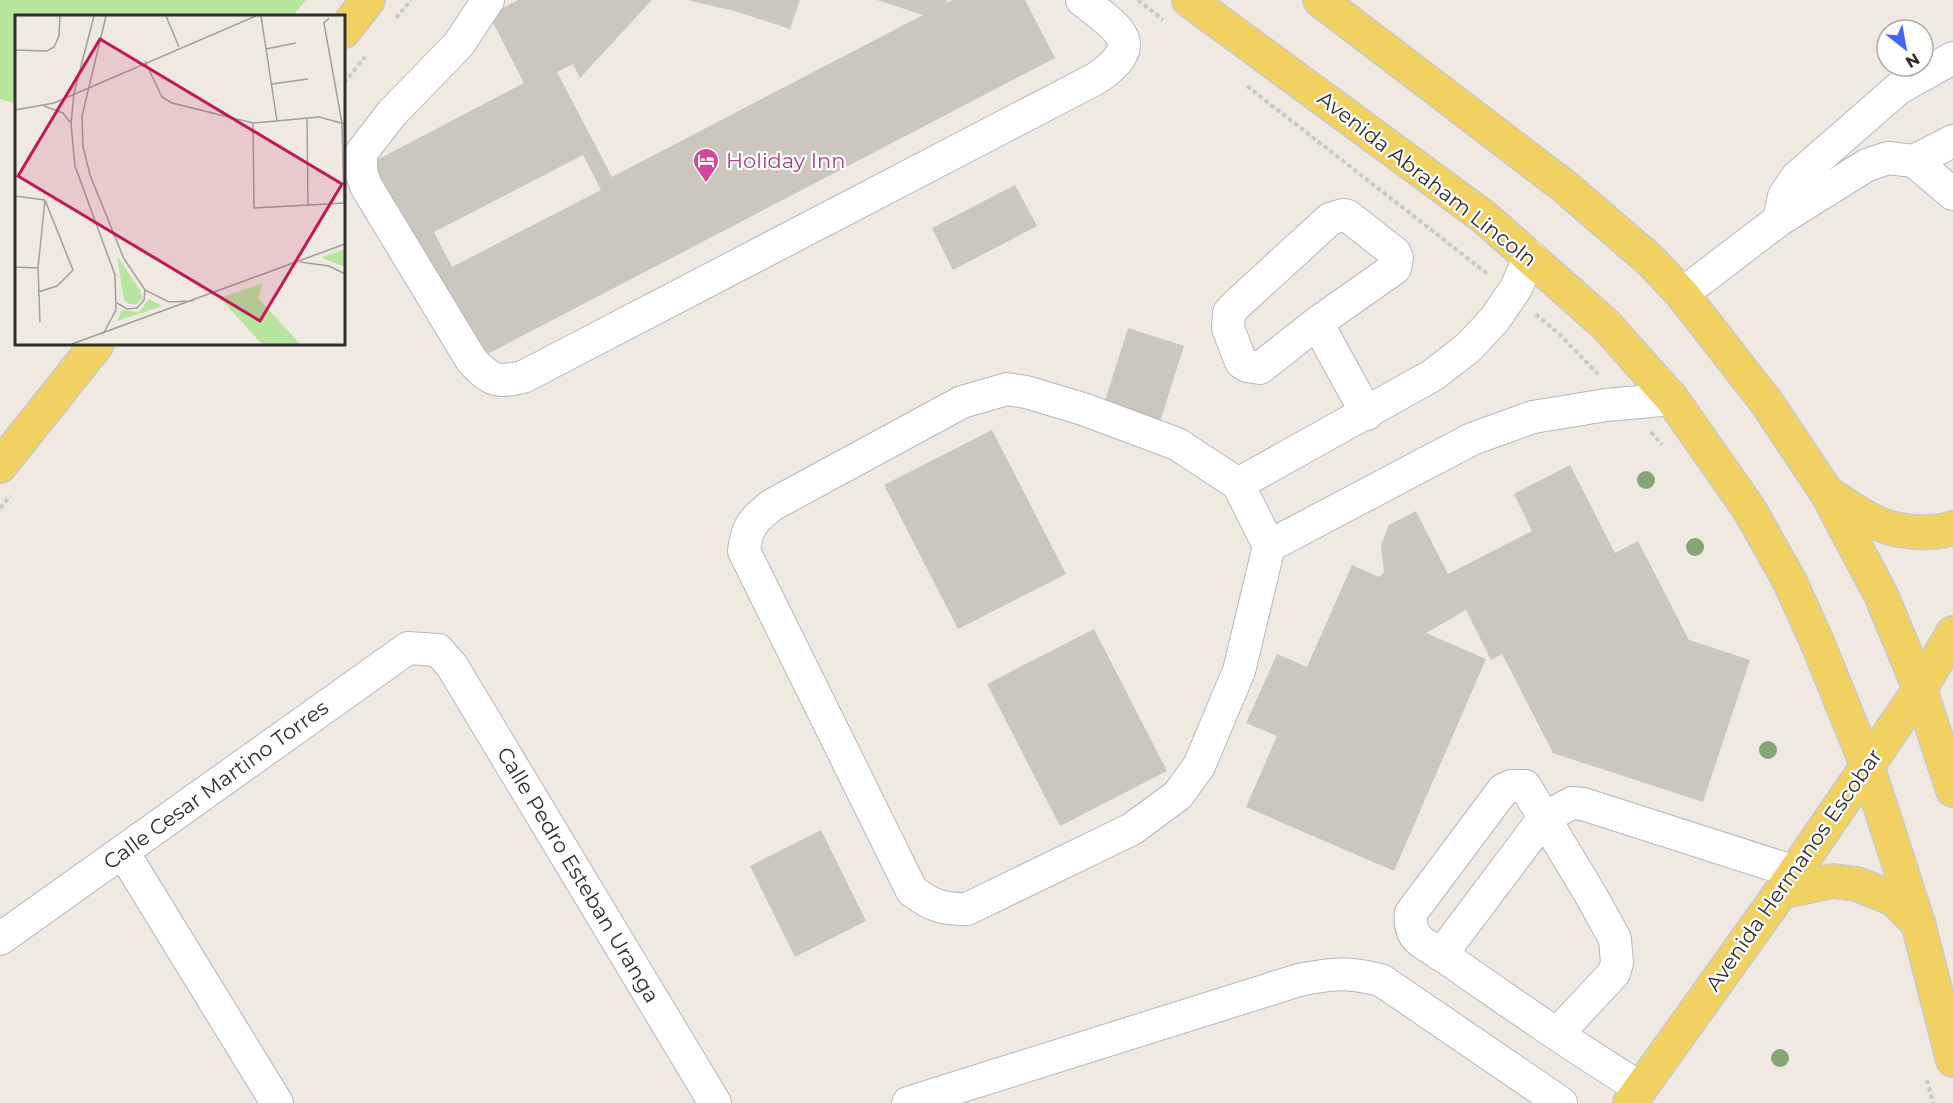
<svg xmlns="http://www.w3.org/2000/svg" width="1953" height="1103" font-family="Montserrat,sans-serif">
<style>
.green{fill:#b6e59e}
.building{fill:#cbc7bf;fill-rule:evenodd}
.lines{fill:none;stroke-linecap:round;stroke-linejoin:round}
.minor-casing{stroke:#b4b7c1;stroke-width:34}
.major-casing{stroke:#c9c9c9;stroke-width:36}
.path{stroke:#c9c9c9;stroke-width:4;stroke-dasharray:4.5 3;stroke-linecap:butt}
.minor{stroke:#fff;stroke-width:32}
.major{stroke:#f2d163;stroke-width:33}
.tree{fill:#84a574}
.labels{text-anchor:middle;stroke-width:4.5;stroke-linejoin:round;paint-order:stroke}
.hotel-label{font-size:21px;fill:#b23c85;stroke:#fff;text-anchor:start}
.street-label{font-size:21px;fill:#2e2e2e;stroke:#fff}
.inset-road{fill:none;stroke:#a29e99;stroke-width:1.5}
.view{fill:#c2185b;fill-opacity:0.15;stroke:#c2185b;stroke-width:3}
.inset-edge{fill:none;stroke:#2e2e2e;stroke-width:3}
</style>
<rect width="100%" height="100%" fill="#efe9e1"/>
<!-- green -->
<polygon class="green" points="0,0 306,0 293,16 16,16 16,104 0,99"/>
<!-- building -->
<g class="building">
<path d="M518,0h134l-72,78 -7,-14 -16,8 55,105 311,-162 -46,-15h70l-1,3 6,-3h73l30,58 -579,302 -103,-198 151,-79 -35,-68zM583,155l18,35 -149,77 -18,-35z"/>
<polygon points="686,0 800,0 790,29 735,11"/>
<polygon points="1015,185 1037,226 953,270 932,228"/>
<polygon points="1128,328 1184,346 1159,425 1103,407"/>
<polygon points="992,430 1066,574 958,629 884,485"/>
<polygon points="1570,465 1615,553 1638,541 1689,640 1750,660 1703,802 1553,753 1502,654 1491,660 1466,610 1426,633 1486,659 1394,871 1246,807 1277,736 1246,723 1277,654 1307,667 1352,565 1379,577 1384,573 1381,545 1389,525 1416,511 1448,574 1532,531 1514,494"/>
<polygon points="1094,629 1167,771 1060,826 987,684"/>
<polygon points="821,830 866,921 795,957 750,866"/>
</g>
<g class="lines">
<defs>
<g id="minor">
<path d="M488,0l-29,44 -67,69 -31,40v18l5,15 106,175c19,20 25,22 51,16l574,-299c51,-35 20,-50 -15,-78"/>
<polyline points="1914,161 1953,194"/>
<polyline points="1779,220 1784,196 1797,177 1899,88 1953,58"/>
<polyline points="1682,294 1779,220 1867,165 1888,158 1914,161 1953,141"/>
<polyline points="1317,323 1395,268 1397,258 1395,253 1348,216 1343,215 1330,219 1235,306 1229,313 1228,328 1241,362 1247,366 1260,368 1317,323 1367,414"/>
<path d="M1007,389l19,3 57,17 94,35 61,40 31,62 -30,125 -40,95 -21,29 -46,34 -165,80c-26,0 -34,-3 -55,-18l-168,-340c3,-25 9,-31 28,-46l190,-103z"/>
<polyline points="1238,484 1433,375 1469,347 1495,319 1516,288 1530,256"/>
<polyline points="1269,546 1472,439 1533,417 1606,405 1672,399"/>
<polyline points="123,852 277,1103"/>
<polyline points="0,939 408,648 438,650 452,666 715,1103"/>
<polyline points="1441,955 1544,818 1572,803 1583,804 1795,872"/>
<path d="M1557,1034l57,-61 3,-10 -2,-24 -23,-42 -67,-111h-14l-8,4 -92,123c-1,9 0,19 7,26 5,5 13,9 19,13 13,8 25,17 38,26 55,38 109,76 166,110"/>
<path d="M908,1103l391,-123c35,-7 47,-8 82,0l180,123"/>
</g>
<g id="major">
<polyline points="1189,0 1484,217 1605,324 1672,399 1749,509 1789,580 1815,637 1867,765 1918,923 1953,1060"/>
<polyline points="1320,0 1564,186 1650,260 1682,294 1767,403 1827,493 1881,595 1920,689 1953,790"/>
<polyline points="344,31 368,0"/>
<polyline points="0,466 97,344"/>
<path d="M1827,493c17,10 34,24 52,31 21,9 53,11 74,4"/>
<polyline points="1781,892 1833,881 1857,884 1894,899 1918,923"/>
<polyline points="1630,1103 1781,892 1920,689 1953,633"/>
</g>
</defs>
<!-- minor casing -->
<use href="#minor" class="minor-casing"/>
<!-- major casing -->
<use href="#major" class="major-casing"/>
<!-- path -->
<g class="path">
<polyline points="1138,0 1163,20"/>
<polyline points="396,18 411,0"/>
<polyline points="344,83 365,57"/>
<polyline points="1247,86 1489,275"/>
<polyline points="1536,314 1560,335 1598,374"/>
<polyline points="1651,432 1662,445"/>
<polyline points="0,508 10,496"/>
<polyline points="1927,1080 1933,1103"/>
</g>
<!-- minor -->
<use href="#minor" class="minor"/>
<!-- major -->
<use href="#major" class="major"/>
</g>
<!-- trees -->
<g class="tree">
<circle cx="1646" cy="480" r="9"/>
<circle cx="1695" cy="547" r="9"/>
<circle cx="1768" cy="750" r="9"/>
<circle cx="1780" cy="1058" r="9"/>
</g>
<!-- icons -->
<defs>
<symbol id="hotel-pin" viewBox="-11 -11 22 30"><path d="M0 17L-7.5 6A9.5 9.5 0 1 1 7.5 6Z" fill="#d1479c" stroke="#fff"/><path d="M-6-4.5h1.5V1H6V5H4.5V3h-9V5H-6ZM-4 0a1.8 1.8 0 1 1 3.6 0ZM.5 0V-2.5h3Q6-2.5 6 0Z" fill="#fff"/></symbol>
</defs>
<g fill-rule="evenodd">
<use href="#hotel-pin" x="691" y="146" width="30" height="40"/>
</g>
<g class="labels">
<!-- hotel labels -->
<g class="hotel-label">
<text x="726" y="168">Holiday Inn</text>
</g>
<!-- street labels -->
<g class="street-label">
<text transform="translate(1427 179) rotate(38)" y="7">Avenida Abraham Lincoln</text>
<text transform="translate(216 785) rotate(-36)" y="7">Calle Cesar Martino Torres</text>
<text transform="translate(1794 870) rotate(-55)" y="7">Avenida Hermanos Escobar</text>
<text transform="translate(578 875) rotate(59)" y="7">Calle Pedro Esteban Uranga</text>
</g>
</g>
<!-- overview -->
<g transform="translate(15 15)">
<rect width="330" height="330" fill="#efe9e1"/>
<path d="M330,234v18l-23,-9v-1zM102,241l23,34 2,8 -5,6h-8l-5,-4zM248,268l-5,15 42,46h-38l-42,-46zM134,284l13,7 -45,15 5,-11 17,2z" fill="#b6e59e"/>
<path class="inset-road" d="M79,1l-20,77 -3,31 4,42 40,109 1,35 -13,24M91,1l-24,100 1,31 7,28 34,84 21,31 24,12 24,-1M151,1l13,31M246,1l16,105M314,3l-5,5 18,100 2,80M251,34l30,-6M0,35l32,1 7,-4 5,-11 1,-20M130,46l17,36 10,6 81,20 66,-6 26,7M257,69l36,-5M29,91l19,7 7,9M0,95l39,-7 202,-87M292,104l1,87M238,108l1,85 91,-5M0,181l30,4M285,247l29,4 16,8M0,252l23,1M23,277l19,-6 16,-16 -28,-70M102,288l10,6 10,-1 7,-8 1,-10M25,307l-2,-54 7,-68M57,329l273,-100"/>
<path class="view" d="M85,24l242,145 -82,137 -242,-145z"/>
<rect width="330" height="330" class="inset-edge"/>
</g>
<!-- north arrow -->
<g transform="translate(1905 48) rotate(149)"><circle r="28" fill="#ffffff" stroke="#ababab" stroke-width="1.5"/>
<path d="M0-4.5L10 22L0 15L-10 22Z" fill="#4264fb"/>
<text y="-9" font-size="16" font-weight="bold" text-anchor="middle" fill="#2e2e2e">N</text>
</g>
</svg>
